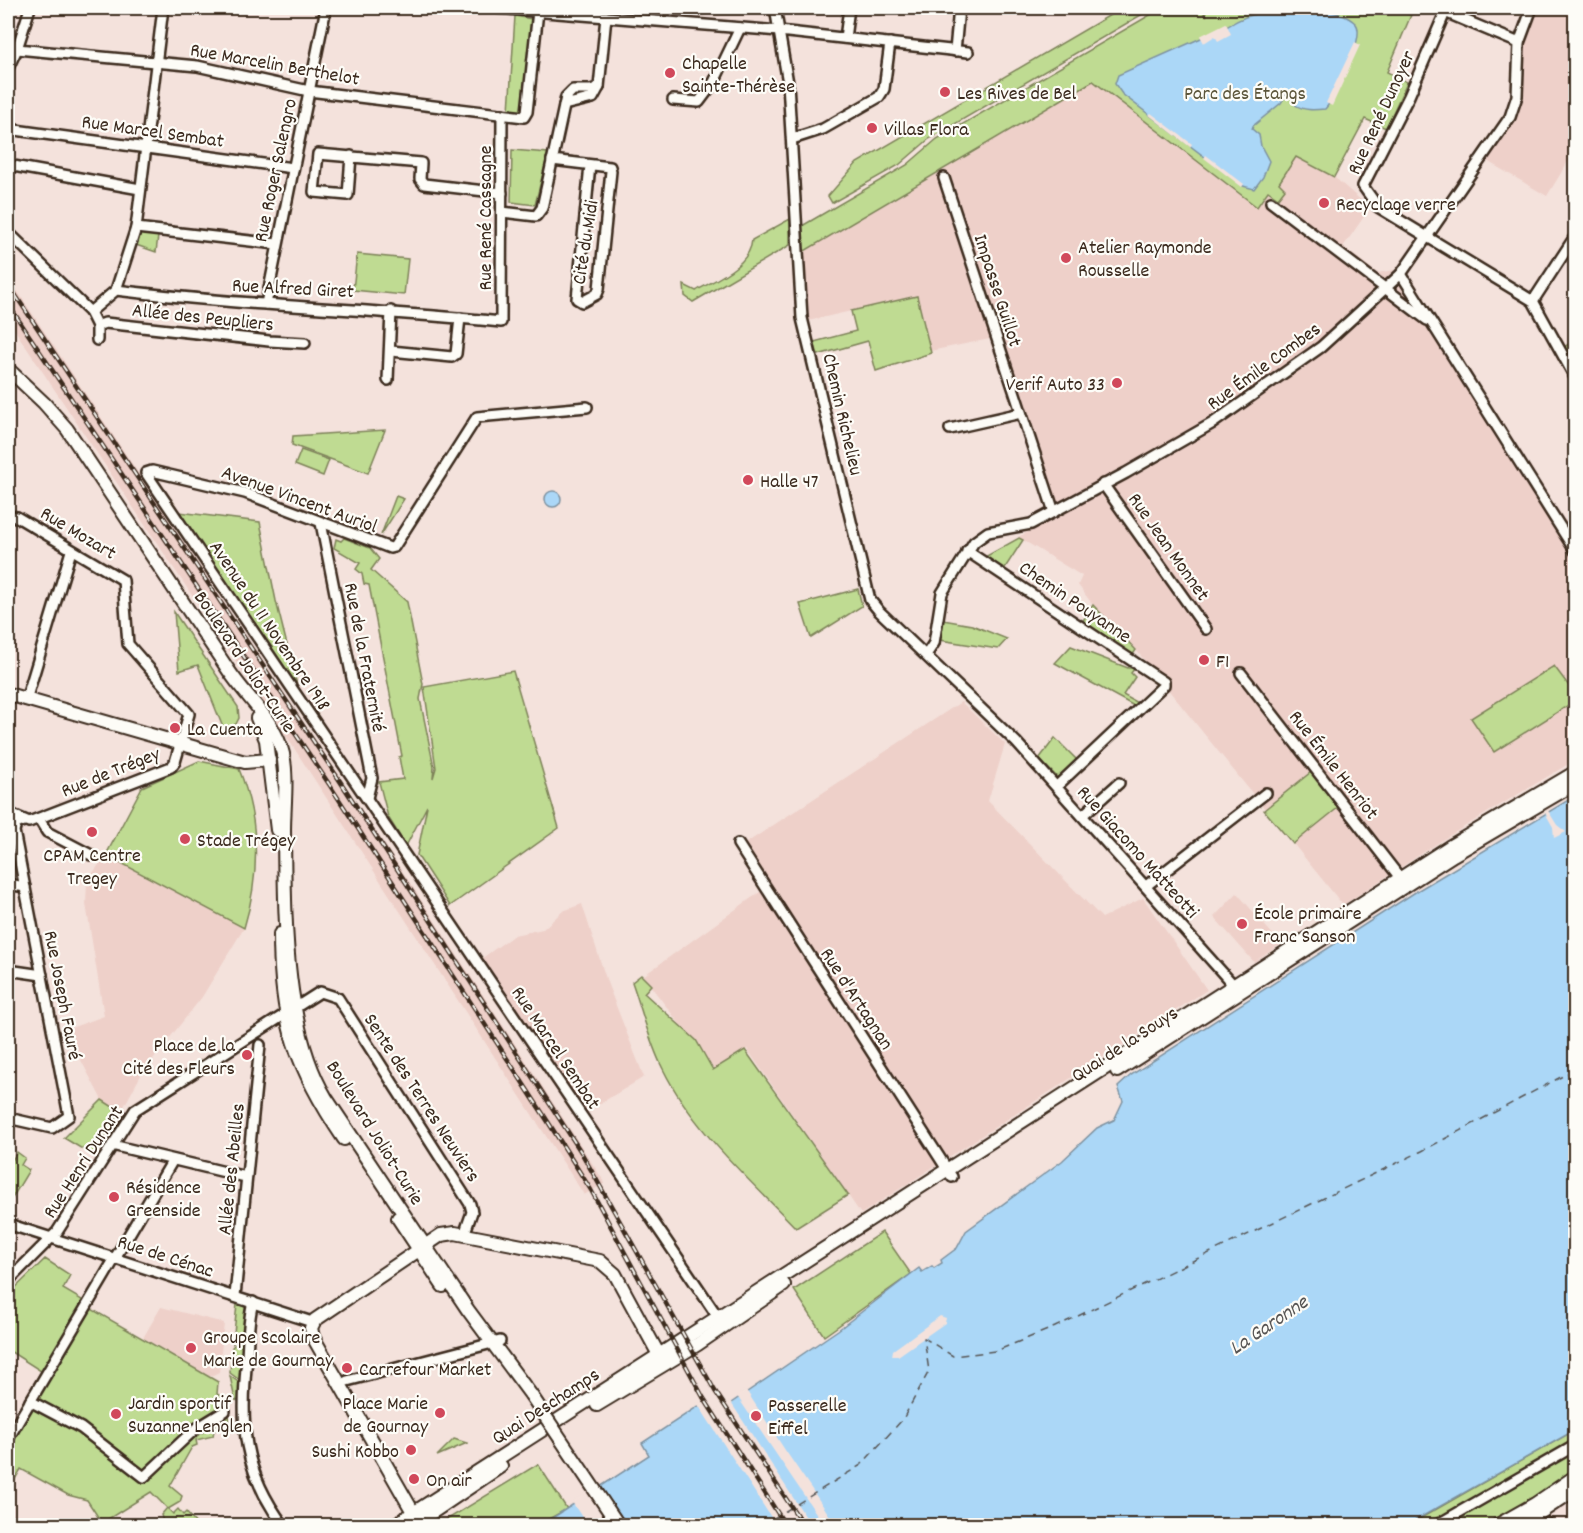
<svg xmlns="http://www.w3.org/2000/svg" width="1583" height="1533" font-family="Dekko,sans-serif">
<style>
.built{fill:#eed0c9}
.green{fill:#bfdb92;stroke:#7d8258;stroke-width:1.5}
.water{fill:#abd7f7;stroke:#7e92a0;stroke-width:1.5}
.pier{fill:#f4e2dc}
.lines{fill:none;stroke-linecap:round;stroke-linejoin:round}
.ferry{stroke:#575554;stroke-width:1.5;stroke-dasharray:8 6;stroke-linecap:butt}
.minor-casing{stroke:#3b2a1e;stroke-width:14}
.major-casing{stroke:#3b2a1e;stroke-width:16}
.minor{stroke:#fdfcf7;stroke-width:9}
.major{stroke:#fdfcf7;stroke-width:12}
.rail-casing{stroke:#3b2a1e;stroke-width:4.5}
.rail{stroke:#fdfcf7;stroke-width:2;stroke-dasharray:7;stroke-linecap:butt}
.major-bridge-casing{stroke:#3b2a1e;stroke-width:16;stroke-linecap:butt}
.major-bridge{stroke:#fdfcf7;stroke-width:12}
.poi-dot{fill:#d1495b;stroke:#fdfcf7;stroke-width:2}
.labels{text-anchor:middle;stroke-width:4.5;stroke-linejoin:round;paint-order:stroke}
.poi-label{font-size:20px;fill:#3b2a1e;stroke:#fdfcf7;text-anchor:start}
.street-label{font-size:20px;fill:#3b2a1e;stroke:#fdfcf7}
.park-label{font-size:20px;fill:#5c563b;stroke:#fdfcf7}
.water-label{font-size:21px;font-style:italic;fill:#575554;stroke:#fdfcf7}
</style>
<rect width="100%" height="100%" fill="#f4e2dc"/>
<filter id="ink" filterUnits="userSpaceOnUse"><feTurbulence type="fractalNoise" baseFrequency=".0167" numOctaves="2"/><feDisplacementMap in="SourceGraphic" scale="12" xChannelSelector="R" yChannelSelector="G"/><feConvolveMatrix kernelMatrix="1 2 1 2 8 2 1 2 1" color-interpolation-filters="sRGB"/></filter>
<g filter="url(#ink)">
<!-- built -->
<g class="built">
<polygon points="1537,8 1575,8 1575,150 1547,196 1487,161 1515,119 1521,105 1521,48"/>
<polygon points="1093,81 1295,152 1334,177 1370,208 1343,247 1377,273 1394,270 1410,277 1563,523 1575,513 1575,760 1444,839 1343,905 1136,650 1093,605 1078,585 1082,576 1018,537 1059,516 1000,337 930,351 916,296 808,321 803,302 803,252"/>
<polygon points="8,277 416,892 605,1183 584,1195 581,1190 292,745 8,320"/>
<polygon points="961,702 1005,744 988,801 1102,918 1143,898 1207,990 861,1214 747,1049 714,1069 643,976 764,889 737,849"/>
<polygon points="106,855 244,928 202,997 142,1073 121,1112 102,1100 65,1030 104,1016 86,904 87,881"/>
<polygon points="1237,893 1281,944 1254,962 1214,917"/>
<polygon points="582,904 608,985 644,1077 586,1112 481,959 514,935 543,929 563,911"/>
<polygon points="161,1307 224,1323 219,1372 209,1377 143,1338"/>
</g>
<!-- green -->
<g class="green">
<polygon points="1122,8 1153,8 929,139 899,165 832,203 828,196 857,163"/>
<polygon points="1162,8 1199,8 1207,16 1202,8 1388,8 1411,15 1387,72 1407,82 1386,128 1365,119 1334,177 1296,157 1279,183 1285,189 1278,198 1268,191 1257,207 1093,81 803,252 802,226 907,165 937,139"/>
<polygon points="515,16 532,19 522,112 509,111"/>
<polygon points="512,150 548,153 535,205 511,202"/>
<path d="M790,219v26l-97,57 -8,-6 -1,-11 12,6c20,-12 54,-25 56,-51z"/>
<polygon points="140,233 158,236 156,252 136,245"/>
<polygon points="357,254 408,259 404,295 353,290"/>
<polygon points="917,296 931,353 876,371 868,341 818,355 814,342 856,331 851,311"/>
<polygon points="1575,340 1575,368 1564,347"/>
<polygon points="385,430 368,473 292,445 293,436"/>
<polygon points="301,450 329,460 323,476 295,465"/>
<polygon points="396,496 404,499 381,535"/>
<polygon points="179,512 260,522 276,601 299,693"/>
<polygon points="344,538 370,548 379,559 371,570 407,602 423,684 420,699 434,767 433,778 436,768 424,687 513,671 559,828 450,906 417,855 427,806 406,846 388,817 379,782 403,779 399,757 402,756 369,585 364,584 362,574 356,569 360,563 334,548 336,539 341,541"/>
<polygon points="1019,538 1023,540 1003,571 983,558"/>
<polygon points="858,589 862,606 811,638 800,604"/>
<polygon points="1093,605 1136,650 1132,656 1082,622"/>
<polygon points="174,612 238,707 239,718 236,724 224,730 198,665 179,671"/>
<polygon points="943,620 972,625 1007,639 998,649 940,640"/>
<polygon points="1071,646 1128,668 1135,668 1131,673 1135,677 1123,695 1139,704 1136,707 1055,663"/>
<polygon points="1554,666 1575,694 1575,701 1494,752 1471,718"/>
<polygon points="1055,738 1078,761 1059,779 1039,759"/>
<path d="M199,761l40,8c21,52 21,106 5,159l-138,-73 36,-68z"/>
<polygon points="1311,772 1339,807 1293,844 1264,810"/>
<path d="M641,975l10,10 -7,8 52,47 17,30 32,-20 103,145 -52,33c-47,-49 -103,-98 -133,-159 -14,-27 -21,-59 -31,-87z"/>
<polygon points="102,1100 121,1112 94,1156 64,1138"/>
<polygon points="17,1152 25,1158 21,1165 29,1170 8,1205 8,1167"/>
<polygon points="882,1232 911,1274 824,1336 794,1290"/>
<polygon points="45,1259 70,1275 63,1289 82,1300 81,1303 218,1382 217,1394 222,1397 221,1417 229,1415 231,1426 214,1430 213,1436 196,1440 197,1445 192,1447 170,1486 182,1496 180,1502 168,1509 173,1514 178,1509 183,1515 186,1512 197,1525 164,1525 161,1515 167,1508 151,1492 102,1523 87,1500 68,1495 21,1469 8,1491 8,1429 41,1371 8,1350 8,1295"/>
<polygon points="237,1304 248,1308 246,1329 233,1343"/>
<polygon points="245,1335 241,1381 230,1373 232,1347"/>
<polygon points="230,1376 241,1384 239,1401 235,1400"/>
<polygon points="1575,1430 1575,1472 1552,1490 1496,1519 1497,1522 1489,1525 1407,1526"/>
<polygon points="454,1439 467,1443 437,1456"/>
<polygon points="538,1464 567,1509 538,1525 438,1525"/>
</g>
<!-- water -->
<g class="water">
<path d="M1313,8c13,3 33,5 43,16 10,12 -21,74 -31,85 -11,1 -22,2 -31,-5v-8l-7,-3 -6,10 -28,23 -1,3 7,6 2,11 8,15 -6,16 -9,12 -11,-3 -121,-92 -7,-10 3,-9 110,-49c24,-16 55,-18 85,-18z"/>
<circle cx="553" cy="499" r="8"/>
<polygon points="1575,796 1575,1430 1407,1525 540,1526 649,1455 642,1443 700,1405 709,1418 838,1330 911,1274 919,1268 922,1272 932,1266 934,1268 942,1263 941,1260 957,1248 966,1231 1062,1161 1097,1128 1114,1120 1123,1101 1118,1087 1131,1075 1417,891"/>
</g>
<!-- pier -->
<g class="pier">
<polygon points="1226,23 1231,34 1218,41 1215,36 1204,43 1200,36"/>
<polygon points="1355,42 1360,45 1332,106 1326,103"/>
<polygon points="1151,113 1192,144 1190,147 1149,115"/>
<polygon points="1206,155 1244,184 1242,187 1204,158"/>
<polygon points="1547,809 1557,825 1566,832 1554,838 1553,827 1544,811"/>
<polygon points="940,1316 946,1318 945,1323 898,1356 892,1356 893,1350"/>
<polygon points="746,1390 785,1450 836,1525 824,1525 737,1396"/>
<polygon points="730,1401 811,1525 776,1525 697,1403 702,1403 710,1415"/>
<polygon points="598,1486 625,1525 587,1525 572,1502"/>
</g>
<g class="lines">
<!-- ferry -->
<polyline class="ferry" points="761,1526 861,1465 903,1419 929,1371 924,1338 953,1356 996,1351 1055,1327 1422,1151 1576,1069"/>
<defs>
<g id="minor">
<polyline points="496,8 779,31 968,52"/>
<polyline points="775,8 788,83 802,318 870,600 879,611 1016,742 1237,989"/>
<polyline points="1447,8 1409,96 1363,186 1378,207 1533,301 1576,379"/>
<polyline points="1445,12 1519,43"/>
<polyline points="845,38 849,8"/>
<polyline points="17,49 197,66 309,91 524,117 527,112 538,11"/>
<polyline points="955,51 959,8"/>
<polyline points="8,68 17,49 30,8"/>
<polyline points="673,100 699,102 714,82 740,28"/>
<polyline points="564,105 593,98 599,87"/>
<polyline points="8,129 293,168"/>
<polyline points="792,139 823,129 879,97 884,89 890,43"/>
<polyline points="351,156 348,195 314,192 318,154 421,163 420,179 424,184 502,193"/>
<polyline points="552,160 610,167 611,171 599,289 597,294 582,302 577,299 590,165"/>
<polyline points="8,165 140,189"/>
<polyline points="944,178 1054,512"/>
<polyline points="1271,202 1427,320"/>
<polyline points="502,212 536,216 542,208 566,97 573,90 591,90 599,87 606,17"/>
<polyline points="136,228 277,244"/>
<polyline points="8,232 90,312 97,326 97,340"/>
<polyline points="1401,274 1576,552"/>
<polyline points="116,290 136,228 163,8"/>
<polyline points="1533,301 1576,235"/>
<polyline points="266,304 326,8"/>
<path d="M90,312l26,-22c128,16 257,19 385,32l1,-208"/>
<polyline points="97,326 105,323 269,341 305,343"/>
<polyline points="391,351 452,357 456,354 460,318"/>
<polyline points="388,380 391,311"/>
<polyline points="587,407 477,417 394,547 390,548 245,493 152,471 146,473 718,1317"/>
<polyline points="950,429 1021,413"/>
<polyline points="1103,484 1206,629"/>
<polyline points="8,516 17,517 123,580 128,644 189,714 175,762 171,767 29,822 8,813"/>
<polyline points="321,523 372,778 367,798"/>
<polyline points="967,551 1164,682 1164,685 1057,786"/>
<polyline points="926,655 934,643 942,593 974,542 988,532 1031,524 1126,473 1213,423 1321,347 1401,274 1510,117 1517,96 1519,43 1532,8"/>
<polyline points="1241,673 1404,883"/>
<polyline points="26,700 71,551"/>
<polyline points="1083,815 1119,783"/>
<polyline points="39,819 47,832 91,855"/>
<polyline points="738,844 952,1177"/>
<polyline points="8,884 25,887"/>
<polyline points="1146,886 1266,793"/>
<polyline points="8,970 42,975"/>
<polyline points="8,1118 52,1128 69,1116 14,831 16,824 24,821"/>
<polyline points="112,1145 246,1177"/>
<polyline points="8,1224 312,1322"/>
<polyline points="8,1281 57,1232 135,1110 320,992 338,998 470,1204 472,1212 464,1235"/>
<polyline points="235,1296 260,1045"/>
<path d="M253,1302c-5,18 -5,38 -6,56 -7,66 -5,112 37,168"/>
<polyline points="347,1381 500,1341"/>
<polyline points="30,1401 81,1428 144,1477 194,1430 225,1411"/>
<polyline points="8,1439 173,1160"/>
<polyline points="1547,1523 1548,1526"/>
<polyline points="1435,1526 1576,1445"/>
</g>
<g id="major">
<path d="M8,369l36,34 23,26c54,81 108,161 162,242 18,27 46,50 54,83 5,25 1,52 1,77 1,81 -1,196 42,267l142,212 63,85"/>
<polyline points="8,694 245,762 269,760"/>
<polyline points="257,718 266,740 277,830"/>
<path d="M280,934c0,88 15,132 64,205"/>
<polyline points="1117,1071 1453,855 1576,783"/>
<polyline points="398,1218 443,1286"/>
<polyline points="597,1405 698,1344 784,1285"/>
<polyline points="413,1512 313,1337 311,1328 315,1320 441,1235 455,1233 600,1261 615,1274 659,1355"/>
<polyline points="393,1526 1449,847 1576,772"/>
<polyline points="412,1526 501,1466"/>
<polyline points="1496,1526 1535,1504 1576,1476"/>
<polyline points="1520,1526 1576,1489"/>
</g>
</defs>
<!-- minor casing -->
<use href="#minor" class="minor-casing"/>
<!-- major casing -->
<use href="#major" class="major-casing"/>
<!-- minor -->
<use href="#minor" class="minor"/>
<!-- major -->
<use href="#major" class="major"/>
<defs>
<g id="rail">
<polyline points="8,284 338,778 581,1152 715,1391 804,1526"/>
<polyline points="8,304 329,784 545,1117 591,1190 703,1397 786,1526"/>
</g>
</defs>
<!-- rail casing -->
<use href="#rail" class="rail-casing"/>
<!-- rail -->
<use href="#rail" class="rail"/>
<defs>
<polyline id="major-bridge" points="531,1395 619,1526"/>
</defs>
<!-- major-bridge casing -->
<use href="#major-bridge" class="major-bridge-casing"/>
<!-- major-bridge -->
<use href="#major-bridge" class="major-bridge"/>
</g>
</g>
<!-- markers -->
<g class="poi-dot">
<circle cx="670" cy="73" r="6"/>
<circle cx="945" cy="92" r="6"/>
<circle cx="872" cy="128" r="6"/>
<circle cx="1324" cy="203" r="6"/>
<circle cx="1066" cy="258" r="6"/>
<circle cx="1117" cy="383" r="6"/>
<circle cx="748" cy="480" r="6"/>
<circle cx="1204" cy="660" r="6"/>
<circle cx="175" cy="728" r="6"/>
<circle cx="92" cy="832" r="6"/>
<circle cx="185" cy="839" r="6"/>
<circle cx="1242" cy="924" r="6"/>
<circle cx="247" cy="1055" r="6"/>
<circle cx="114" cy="1197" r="6"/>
<circle cx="191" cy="1348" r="6"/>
<circle cx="347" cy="1368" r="6"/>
<circle cx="440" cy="1413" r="6"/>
<circle cx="116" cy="1414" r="6"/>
<circle cx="756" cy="1416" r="6"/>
<circle cx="411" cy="1450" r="6"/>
<circle cx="414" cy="1479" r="6"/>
</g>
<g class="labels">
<!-- poi labels -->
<g class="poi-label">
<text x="682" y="69">Chapelle<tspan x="682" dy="23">Sainte-Thérèse</tspan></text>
<text x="957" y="99">Les Rives de Bel</text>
<text x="884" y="135">Villas Flora</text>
<text x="1336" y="210">Recyclage verre</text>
<text x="1078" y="253">Atelier Raymonde<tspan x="1078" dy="23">Rousselle</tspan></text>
<text x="1105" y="390" text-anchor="end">Verif Auto 33</text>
<text x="760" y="487">Halle 47</text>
<text x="1216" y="667">F1</text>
<text x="187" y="735">La Cuenta</text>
<text x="197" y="846">Stade Trégey</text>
<text x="92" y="861" text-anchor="middle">CPAM Centre<tspan x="92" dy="23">Tregey</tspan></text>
<text x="1254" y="919">École primaire<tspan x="1254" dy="23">Franc Sanson</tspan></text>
<text x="235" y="1051" text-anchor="end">Place de la<tspan x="235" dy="23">Cité des Fleurs</tspan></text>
<text x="126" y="1193">Résidence<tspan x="126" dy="23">Greenside</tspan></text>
<text x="203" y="1343">Groupe Scolaire<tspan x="203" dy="23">Marie de Gournay</tspan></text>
<text x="359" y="1375">Carrefour Market</text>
<text x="128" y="1409">Jardin sportif<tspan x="128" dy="23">Suzanne Lenglen</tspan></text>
<text x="428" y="1409" text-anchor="end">Place Marie<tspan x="428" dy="23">de Gournay</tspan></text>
<text x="768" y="1411">Passerelle<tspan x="768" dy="23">Eiffel</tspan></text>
<text x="399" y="1457" text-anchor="end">Sushi Kobbo</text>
<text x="426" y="1486">On air</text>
</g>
<!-- street labels -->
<g class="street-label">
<text transform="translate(275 63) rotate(10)" y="7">Rue Marcelin Berthelot</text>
<text transform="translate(1380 112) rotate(-65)" y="7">Rue René Dunoyer</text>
<text transform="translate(153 130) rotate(8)" y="7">Rue Marcel Sembat</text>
<text transform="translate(274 170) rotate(-78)" y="7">Rue Roger Salengro</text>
<text transform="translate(484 218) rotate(-90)" y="7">Rue René Cassagne</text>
<text transform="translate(584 242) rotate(-81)" y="7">Cité du Midi</text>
<text transform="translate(293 287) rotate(3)" y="7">Rue Alfred Giret</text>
<text transform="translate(999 290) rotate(72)" y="7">Impasse Guillot</text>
<text transform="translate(203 316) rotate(6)" y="7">Allée des Peupliers</text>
<text transform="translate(1263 365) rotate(-36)" y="7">Rue Émile Combes</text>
<text transform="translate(844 414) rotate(77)" y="7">Chemin Richelieu</text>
<text transform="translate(300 498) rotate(20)" y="7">Avenue Vincent Auriol</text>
<text transform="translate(79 532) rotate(31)" y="7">Rue Mozart</text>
<text transform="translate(1170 546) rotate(55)" y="7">Rue Jean Monnet</text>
<text transform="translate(1076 601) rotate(34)" y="7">Chemin Pouyanne</text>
<text transform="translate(271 625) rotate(56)" y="7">Avenue du 11 Novembre 1918</text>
<text transform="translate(366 657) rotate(79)" y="7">Rue de la Fraternité</text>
<text transform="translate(246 661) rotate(56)" y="7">Boulevard Joliot-Curie</text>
<text transform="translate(1335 764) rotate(52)" y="7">Rue Émile Henriot</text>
<text transform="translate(110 771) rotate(-22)" y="7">Rue de Trégey</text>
<text transform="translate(1139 851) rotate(48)" y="7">Rue Giacomo Matteotti</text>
<text transform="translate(64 995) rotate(79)" y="7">Rue Joseph Fauré</text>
<text transform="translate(858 998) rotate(57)" y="7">Rue d'Artagnan</text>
<text transform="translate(1124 1043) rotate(-33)" y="7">Quai de la Souys</text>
<text transform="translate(557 1047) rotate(56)" y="7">Rue Marcel Sembat</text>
<text transform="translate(423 1097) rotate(57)" y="7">Sente des Terres Neuviers</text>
<text transform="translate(376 1132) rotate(58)" y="7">Boulevard Joliot-Curie</text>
<text transform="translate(82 1161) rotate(-57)" y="7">Rue Henri Dunant</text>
<text transform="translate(230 1169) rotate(-84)" y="7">Allée des Abeilles</text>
<text transform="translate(166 1255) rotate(18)" y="7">Rue de Cénac</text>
<text transform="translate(545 1405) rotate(-33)" y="7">Quai Deschamps</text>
</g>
<!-- park labels -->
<g class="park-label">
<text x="1245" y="99">Parc des Étangs</text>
</g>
<!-- water labels -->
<g class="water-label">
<text transform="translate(1268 1324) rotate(-34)" y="7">La Garonne</text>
</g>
</g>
<!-- margin -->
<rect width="1583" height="1533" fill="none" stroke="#fdfcf7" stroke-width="30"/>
<rect x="15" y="15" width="1553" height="1503" fill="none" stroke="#3b2a1e" stroke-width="2" filter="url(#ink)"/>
</svg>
